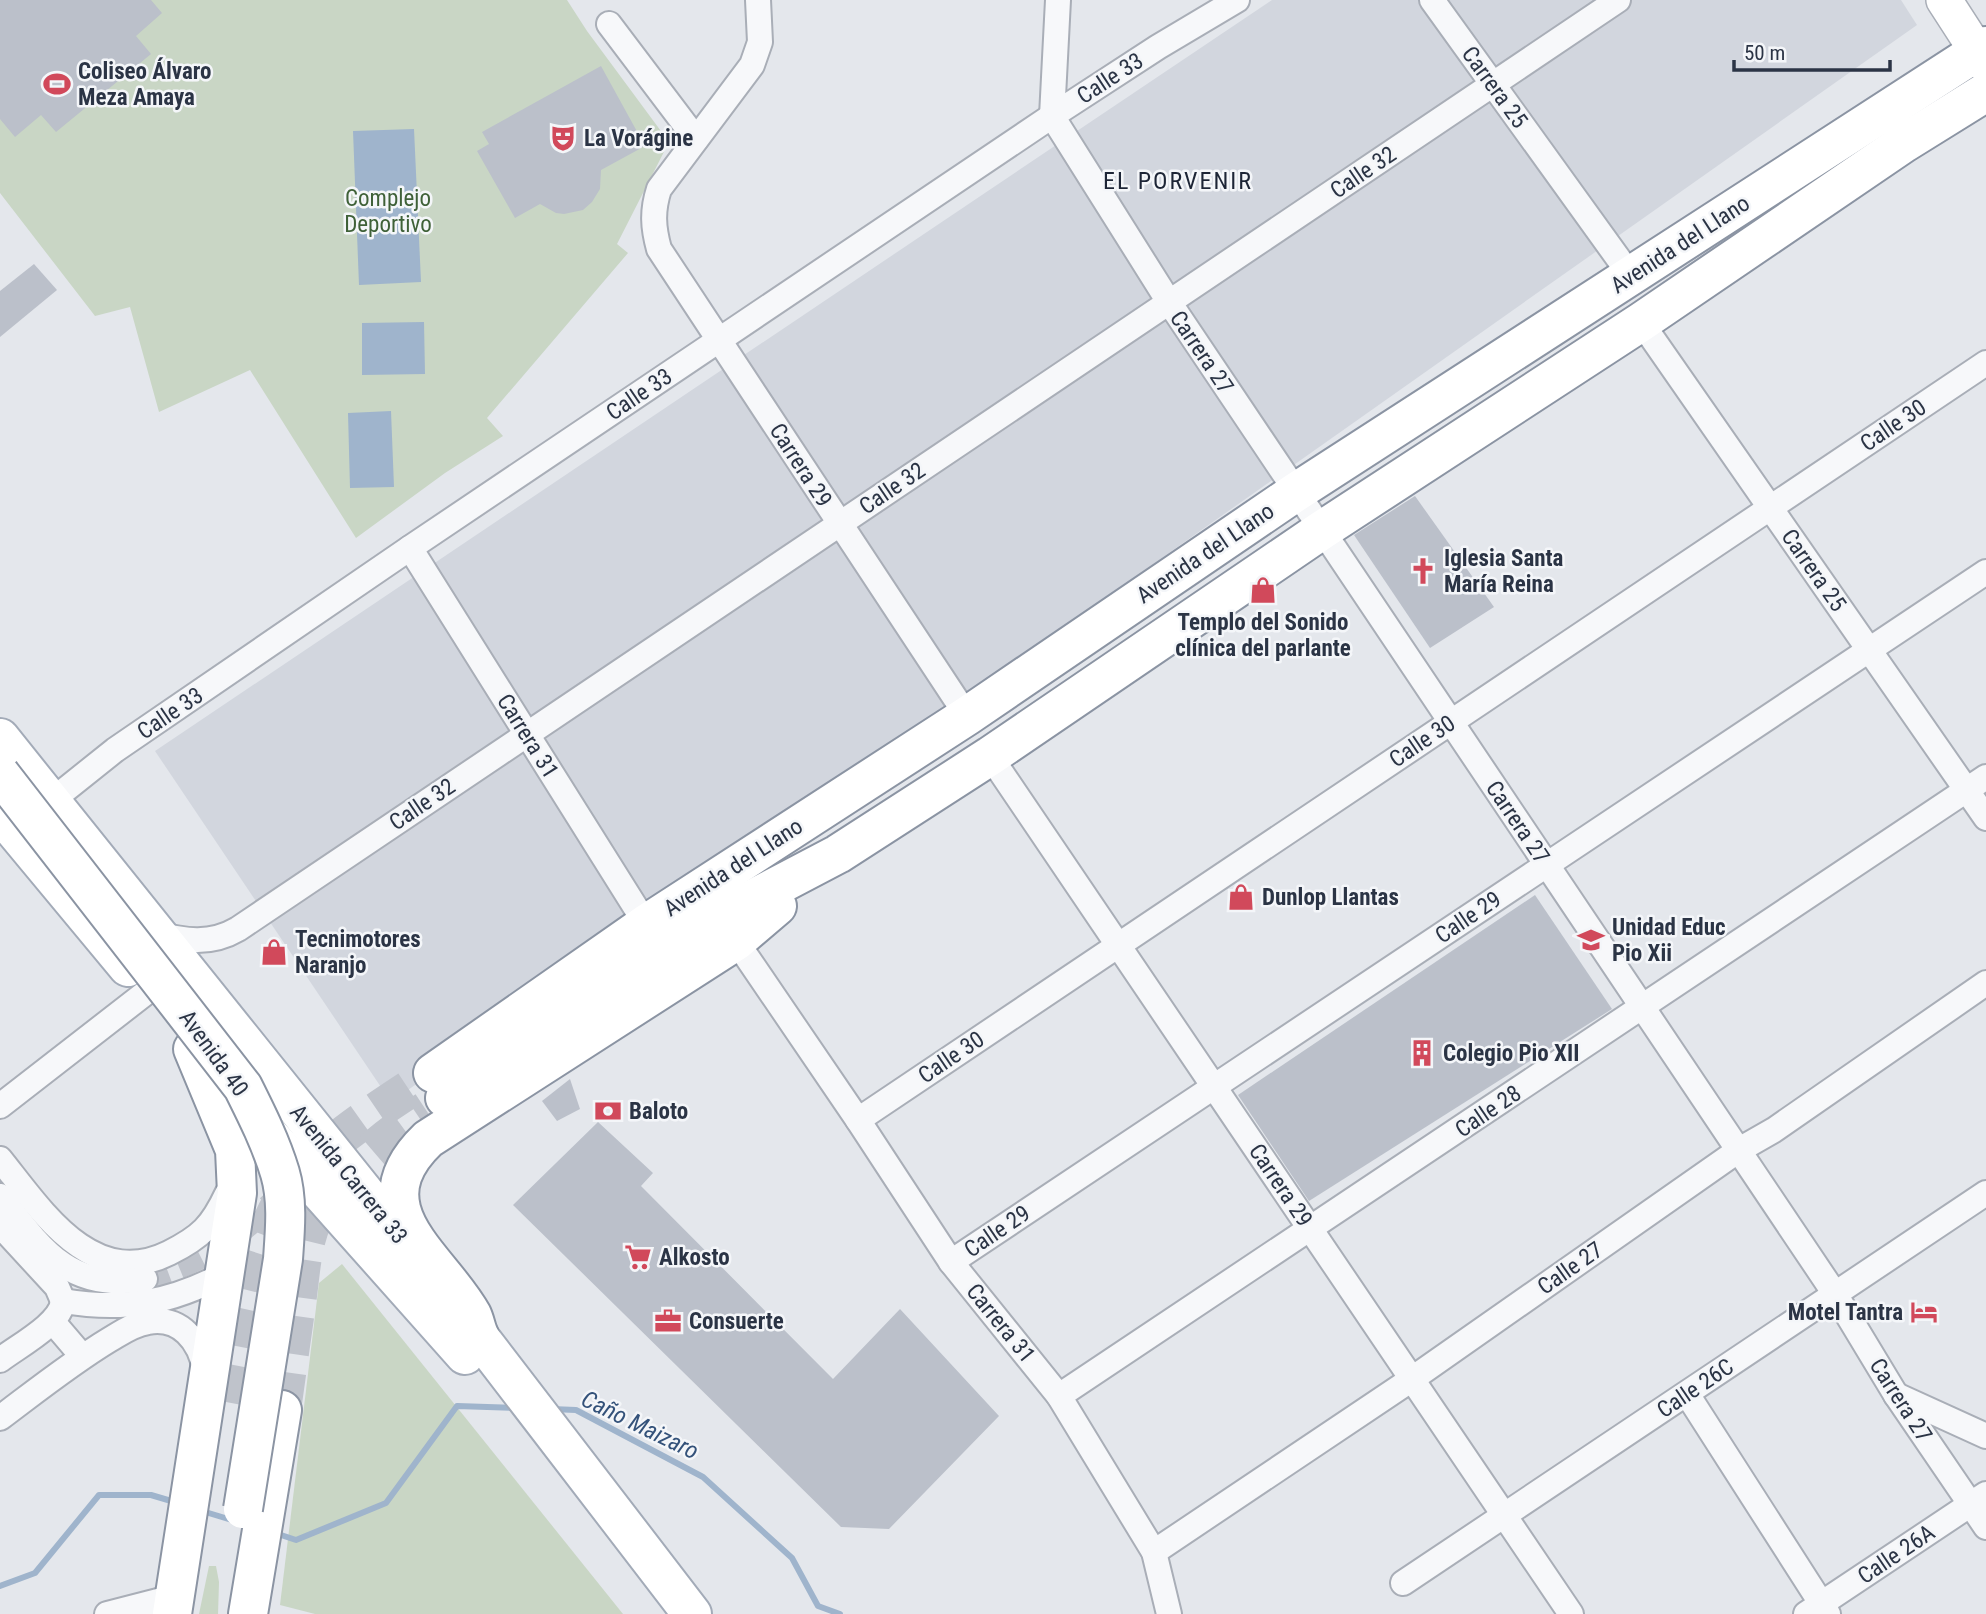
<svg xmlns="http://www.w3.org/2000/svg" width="1986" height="1614" font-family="'Roboto Condensed',sans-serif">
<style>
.built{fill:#d2d6de}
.green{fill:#c9d6c5}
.water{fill:#9fb4cc}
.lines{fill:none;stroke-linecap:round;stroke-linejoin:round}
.stream{stroke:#9fb4cc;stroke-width:6}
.building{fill:#bbc0ca}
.street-tunnel{stroke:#bfc3cb;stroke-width:24;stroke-dasharray:24 12;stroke-linecap:butt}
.highway-tunnel{stroke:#bfc3cb;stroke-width:38;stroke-dasharray:38 19;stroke-linecap:butt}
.street-casing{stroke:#a9aeb7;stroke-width:28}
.secondary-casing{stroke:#a9aeb7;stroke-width:38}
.primary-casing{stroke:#a3abb8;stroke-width:42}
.highway-casing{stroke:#8b94a3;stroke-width:42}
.street{stroke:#f7f8fa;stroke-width:24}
.secondary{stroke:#fff;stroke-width:35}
.primary{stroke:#fff;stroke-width:38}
.highway{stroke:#fff;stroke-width:38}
.highway-bridge-casing{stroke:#8b94a3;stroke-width:42;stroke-linecap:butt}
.highway-bridge{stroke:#fff;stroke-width:38}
.labels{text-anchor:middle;stroke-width:5;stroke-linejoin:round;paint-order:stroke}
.poi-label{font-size:23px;font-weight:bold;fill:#2b3445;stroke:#f4f6f9;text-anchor:start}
.street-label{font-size:23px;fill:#2b3445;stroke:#f4f6f9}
.park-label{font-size:23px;fill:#3f6138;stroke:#f4f6f9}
.neighbourhood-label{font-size:24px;letter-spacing:2px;fill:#1d2536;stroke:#f4f6f9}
.water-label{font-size:24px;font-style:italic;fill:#34527a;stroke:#f4f6f9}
</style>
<rect width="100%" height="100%" fill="#e4e7ec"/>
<!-- built -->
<polygon class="built" points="1272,0 1901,0 1917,25 391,1102 155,751"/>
<!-- green -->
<g class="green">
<polygon points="0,0 567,0 587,31 669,142 617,244 628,253 487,418 503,436 445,473 356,538 250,370 159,412 130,307 95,316 0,193"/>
<polygon points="342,1264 623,1614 315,1614 280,1605 319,1283"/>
<polygon points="209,1566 216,1566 219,1582 218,1614 199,1614"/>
</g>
<!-- water -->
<g class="water">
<polygon points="414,129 421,282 359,285 353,131"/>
<polygon points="424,322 425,374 362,375 362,323"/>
<polygon points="391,411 394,487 350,488 348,413"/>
</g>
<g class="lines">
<!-- stream -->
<g class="stream">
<polyline points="551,1409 576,1410 703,1477 792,1558 818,1606 840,1614"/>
<polyline points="202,1511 235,1521"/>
<polyline points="275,1533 296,1540 386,1503 457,1406 515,1408"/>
<polyline points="0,1586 35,1573 99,1495 151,1495 178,1503"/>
</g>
</g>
<!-- building -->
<g class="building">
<polygon points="0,0 151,0 162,13 136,36 151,54 56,132 41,115 15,137 0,119"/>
<polygon points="601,66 645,146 601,170 600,189 592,202 583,210 564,214 556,213 540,204 515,218 477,151 489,144 482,132"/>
<polygon points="34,264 57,290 0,337 0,291"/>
<polygon points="1415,496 1494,607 1430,648 1354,535"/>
<polygon points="1535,895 1612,1009 1309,1201 1238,1095"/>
<polygon points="570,1079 580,1109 557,1121 542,1101"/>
<polygon points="598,1122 653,1173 641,1186 833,1379 900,1309 999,1416 889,1529 841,1527 513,1205"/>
</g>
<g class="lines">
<!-- street-tunnel -->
<path class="street-tunnel" d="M145,1279c38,-12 74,-28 104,-55 14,-12 27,-25 41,-36"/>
<!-- highway-tunnel -->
<g class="highway-tunnel">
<path d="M226,1402c13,-65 26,-161 65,-215 34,-47 95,-81 142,-114"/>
<path d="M282,1410c5,-36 10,-72 15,-107 4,-28 5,-59 17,-85 20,-41 74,-83 112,-108"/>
</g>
<defs>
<g id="street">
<path d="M758,0l2,42 -8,23 -93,124c-7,22 -6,38 0,60l308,467"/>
<polyline points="1058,0 1052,116 1169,302 1835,1294 1896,1395 1986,1527"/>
<polyline points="1432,0 1631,276"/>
<polyline points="609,24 696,139"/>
<polyline points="1641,322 1986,818"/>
<polyline points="410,548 646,924"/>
<polyline points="990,756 1571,1614"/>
<polyline points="50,802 115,750 410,548 1052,116 1158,47 1237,0"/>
<path d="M156,934c29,7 55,11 82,-5l1380,-929"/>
<polyline points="736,941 858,1120 951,1262 1059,1396 1154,1552 1169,1614"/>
<polyline points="0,1106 148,991"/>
<polyline points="858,1120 1986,363"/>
<path d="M0,1159c41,51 92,132 169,94 32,-16 43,-27 58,-59"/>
<path d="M0,1196c41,53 69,96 145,83"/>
<polyline points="0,1225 57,1287 63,1301"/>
<polyline points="951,1262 1986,572"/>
<path d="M63,1301c62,10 107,2 162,-27"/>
<polyline points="53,1322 82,1356"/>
<path d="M0,1360c18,-14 61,-36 63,-59"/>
<polyline points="1687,1394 1828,1614"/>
<polyline points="1896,1395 1986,1436"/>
<polyline points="1059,1396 1986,777"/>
<path d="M0,1418c36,-27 71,-55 109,-78 12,-7 24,-16 39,-18 32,-6 52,19 57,48"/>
<polyline points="1154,1552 1412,1379 1739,1150 1774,1130 1986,983"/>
<polyline points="1403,1583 1986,1193"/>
<polyline points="107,1614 173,1597"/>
<polyline points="1806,1614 1986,1494"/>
</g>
<polyline id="secondary" points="1944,0 1986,65"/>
<g id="primary">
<polyline points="0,738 417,1258"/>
<polyline points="0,813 128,967"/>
<polyline points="263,1128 465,1355"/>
<polyline points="457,1308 692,1614"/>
</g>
<g id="highway">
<polyline points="433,1073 646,924 967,716 1296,492 1986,46"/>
<polyline points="445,1098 679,943 758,896 838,854 990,756 1322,530 1641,322 1904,143 1986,92"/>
<path d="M479,1335c-3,-6 -4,-14 -7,-20 -32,-58 -117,-106 -44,-176l308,-198 41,-35"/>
<polyline points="172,1614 237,1193 235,1150 193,1049"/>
<polyline points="248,1614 282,1410"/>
</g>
</defs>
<!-- street casing -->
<use href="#street" class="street-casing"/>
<!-- secondary casing -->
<use href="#secondary" class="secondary-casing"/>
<!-- primary casing -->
<use href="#primary" class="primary-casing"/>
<!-- highway casing -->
<use href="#highway" class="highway-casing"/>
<!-- street -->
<use href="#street" class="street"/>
<!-- secondary -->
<use href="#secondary" class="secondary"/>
<!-- primary -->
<use href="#primary" class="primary"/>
<!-- highway -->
<use href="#highway" class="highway"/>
<defs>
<path id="highway-bridge" d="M0,774l243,313c14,28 28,56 37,86 8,27 5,58 3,86l-40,250"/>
</defs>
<!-- highway-bridge casing -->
<use href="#highway-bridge" class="highway-bridge-casing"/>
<!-- highway-bridge -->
<use href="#highway-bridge" class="highway-bridge"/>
</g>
<!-- icons -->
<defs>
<symbol id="stadium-bare" viewBox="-9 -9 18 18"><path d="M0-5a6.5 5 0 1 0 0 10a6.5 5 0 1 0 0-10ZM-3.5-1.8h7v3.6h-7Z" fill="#d1495b" stroke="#f4f6f9" stroke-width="2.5" paint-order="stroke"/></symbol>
<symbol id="theatre-bare" viewBox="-9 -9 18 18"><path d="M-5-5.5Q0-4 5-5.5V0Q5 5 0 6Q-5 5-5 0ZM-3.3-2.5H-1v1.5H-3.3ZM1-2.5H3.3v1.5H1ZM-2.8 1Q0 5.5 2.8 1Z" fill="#d1495b" stroke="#f4f6f9" stroke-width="2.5" paint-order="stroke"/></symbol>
<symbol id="church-bare" viewBox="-9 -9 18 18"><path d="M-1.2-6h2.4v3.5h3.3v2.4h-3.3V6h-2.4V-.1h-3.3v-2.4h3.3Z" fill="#d1495b" stroke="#f4f6f9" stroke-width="2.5" paint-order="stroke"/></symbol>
<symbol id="shop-bare" viewBox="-9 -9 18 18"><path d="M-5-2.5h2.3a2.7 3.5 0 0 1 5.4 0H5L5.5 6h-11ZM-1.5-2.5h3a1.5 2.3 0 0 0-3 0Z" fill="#d1495b" stroke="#f4f6f9" stroke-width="2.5" paint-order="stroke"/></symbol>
<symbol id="school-bare" viewBox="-9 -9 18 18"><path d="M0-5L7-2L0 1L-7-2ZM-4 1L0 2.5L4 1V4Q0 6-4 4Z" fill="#d1495b" stroke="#f4f6f9" stroke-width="2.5" paint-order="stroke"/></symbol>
<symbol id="building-bare" viewBox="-9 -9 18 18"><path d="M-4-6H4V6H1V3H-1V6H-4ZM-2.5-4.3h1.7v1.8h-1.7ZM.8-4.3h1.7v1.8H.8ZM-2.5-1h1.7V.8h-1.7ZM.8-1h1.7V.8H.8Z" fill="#d1495b" stroke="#f4f6f9" stroke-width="2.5" paint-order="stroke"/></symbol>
<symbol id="bank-bare" viewBox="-9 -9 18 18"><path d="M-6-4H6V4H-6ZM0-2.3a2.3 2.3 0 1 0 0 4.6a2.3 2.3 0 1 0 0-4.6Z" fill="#d1495b" stroke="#f4f6f9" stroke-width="2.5" paint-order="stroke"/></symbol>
<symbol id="supermarket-bare" viewBox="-9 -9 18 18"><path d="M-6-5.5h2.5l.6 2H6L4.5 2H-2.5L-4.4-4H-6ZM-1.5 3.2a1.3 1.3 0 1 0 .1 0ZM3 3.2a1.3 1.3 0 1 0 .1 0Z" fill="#d1495b" stroke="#f4f6f9" stroke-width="2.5" paint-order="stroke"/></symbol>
<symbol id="hotel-bare" viewBox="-9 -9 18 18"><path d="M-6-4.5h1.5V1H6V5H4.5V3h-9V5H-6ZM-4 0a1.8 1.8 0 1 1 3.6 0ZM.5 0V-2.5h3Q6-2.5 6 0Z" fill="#d1495b" stroke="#f4f6f9" stroke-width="2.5" paint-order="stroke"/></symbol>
<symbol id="office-bare" viewBox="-9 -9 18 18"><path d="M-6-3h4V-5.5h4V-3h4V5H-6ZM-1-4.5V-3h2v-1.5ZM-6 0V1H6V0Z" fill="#d1495b" stroke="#f4f6f9" stroke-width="2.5" paint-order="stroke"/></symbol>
</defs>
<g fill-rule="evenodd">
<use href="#stadium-bare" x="38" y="65" width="38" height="38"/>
<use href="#theatre-bare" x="544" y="119" width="38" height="38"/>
<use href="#church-bare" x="1404" y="552" width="38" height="38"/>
<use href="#shop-bare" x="1244" y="571" width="38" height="38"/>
<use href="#shop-bare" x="1222" y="878" width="38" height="38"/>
<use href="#school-bare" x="1572" y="921" width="38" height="38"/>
<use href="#shop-bare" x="255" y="933" width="38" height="38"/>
<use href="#building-bare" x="1403" y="1034" width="38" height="38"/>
<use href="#bank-bare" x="589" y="1092" width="38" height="38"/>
<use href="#supermarket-bare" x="619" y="1238" width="38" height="38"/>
<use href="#hotel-bare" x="1905" y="1293" width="38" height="38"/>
<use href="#office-bare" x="649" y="1302" width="38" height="38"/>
</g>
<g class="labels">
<!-- poi labels -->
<g class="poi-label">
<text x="78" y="79">Coliseo Álvaro<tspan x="78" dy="26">Meza Amaya</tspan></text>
<text x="584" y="146">La Vorágine</text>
<text x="1444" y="566">Iglesia Santa<tspan x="1444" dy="26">María Reina</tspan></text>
<text x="1263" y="630" text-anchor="middle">Templo del Sonido<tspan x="1263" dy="26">clínica del parlante</tspan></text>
<text x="1262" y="905">Dunlop Llantas</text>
<text x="1612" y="935">Unidad Educ<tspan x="1612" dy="26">Pio Xii</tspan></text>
<text x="295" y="947">Tecnimotores<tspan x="295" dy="26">Naranjo</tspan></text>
<text x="1443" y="1061">Colegio Pio XII</text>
<text x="629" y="1119">Baloto</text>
<text x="659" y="1265">Alkosto</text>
<text x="1903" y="1320" text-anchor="end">Motel Tantra</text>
<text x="689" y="1329">Consuerte</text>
</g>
<!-- street labels -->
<g class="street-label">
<text transform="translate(1110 78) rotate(-33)" y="8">Calle 33</text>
<text transform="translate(1495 87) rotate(54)" y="8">Carrera 25</text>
<text transform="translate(1363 172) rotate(-34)" y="8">Calle 32</text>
<text transform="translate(1680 244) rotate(-33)" y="8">Avenida del Llano</text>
<text transform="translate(1202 352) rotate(56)" y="8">Carrera 27</text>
<text transform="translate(639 394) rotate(-34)" y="8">Calle 33</text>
<text transform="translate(1893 425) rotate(-34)" y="8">Calle 30</text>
<text transform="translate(801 465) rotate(57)" y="8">Carrera 29</text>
<text transform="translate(892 488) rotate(-34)" y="8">Calle 32</text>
<text transform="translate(1205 553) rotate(-34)" y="8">Avenida del Llano</text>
<text transform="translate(1814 570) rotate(55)" y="8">Carrera 25</text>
<text transform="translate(170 713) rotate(-34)" y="8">Calle 33</text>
<text transform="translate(528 736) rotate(58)" y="8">Carrera 31</text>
<text transform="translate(1422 741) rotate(-34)" y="8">Calle 30</text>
<text transform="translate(422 804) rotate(-34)" y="8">Calle 32</text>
<text transform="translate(1518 822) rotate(56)" y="8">Carrera 27</text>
<text transform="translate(733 867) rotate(-33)" y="8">Avenida del Llano</text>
<text transform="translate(1468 917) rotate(-34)" y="8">Calle 29</text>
<text transform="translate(214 1053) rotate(54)" y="8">Avenida 40</text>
<text transform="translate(951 1057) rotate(-34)" y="8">Calle 30</text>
<text transform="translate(1488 1111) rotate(-34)" y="8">Calle 28</text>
<text transform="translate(349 1174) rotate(51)" y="8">Avenida Carrera 33</text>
<text transform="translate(1281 1185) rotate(56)" y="8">Carrera 29</text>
<text transform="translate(997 1231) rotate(-34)" y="8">Calle 29</text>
<text transform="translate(1570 1268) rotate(-35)" y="8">Calle 27</text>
<text transform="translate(1001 1323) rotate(51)" y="8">Carrera 31</text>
<text transform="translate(1695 1388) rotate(-34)" y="8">Calle 26C</text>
<text transform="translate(1901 1400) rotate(57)" y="8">Carrera 27</text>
<text transform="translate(1896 1554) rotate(-34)" y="8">Calle 26A</text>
</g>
<!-- park labels -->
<g class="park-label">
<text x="388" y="206">Complejo<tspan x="388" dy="26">Deportivo</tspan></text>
</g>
<!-- neighbourhood labels -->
<g class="neighbourhood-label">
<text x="1178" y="189">EL PORVENIR</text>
</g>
<!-- water labels -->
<g class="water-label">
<text transform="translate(640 1425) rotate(26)" y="8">Caño Maizaro</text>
</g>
</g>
<!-- scale -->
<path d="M1734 60v10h156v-10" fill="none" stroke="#2b3445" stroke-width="3.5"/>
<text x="1744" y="60" font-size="21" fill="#2b3445" stroke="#f4f6f9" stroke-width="5" paint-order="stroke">50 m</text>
</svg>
